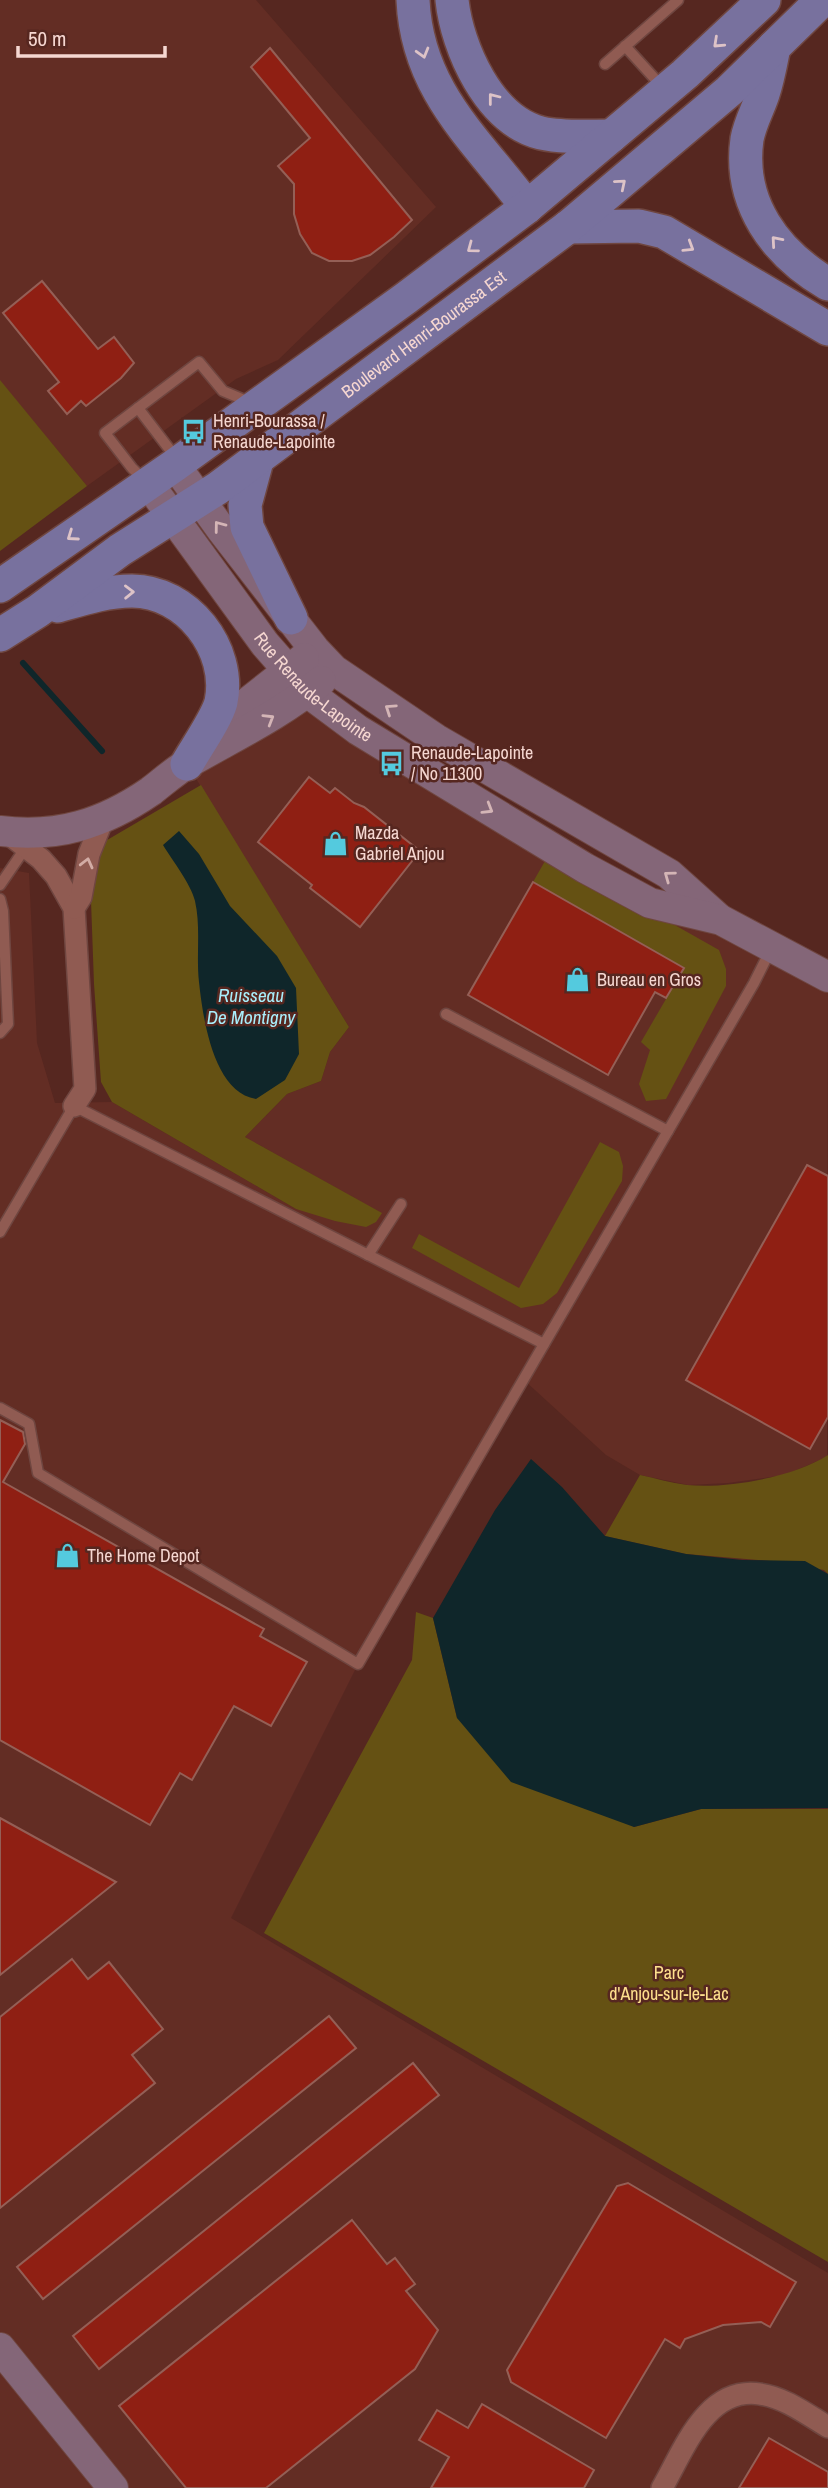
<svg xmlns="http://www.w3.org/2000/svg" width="828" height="2488" font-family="'Archivo Narrow',sans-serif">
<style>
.built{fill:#632d24}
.green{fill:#655113}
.water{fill:#0f262a}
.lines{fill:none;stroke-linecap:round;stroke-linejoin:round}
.stream{stroke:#0f262a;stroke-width:6}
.building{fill:#8f1f13;stroke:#945f56;stroke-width:2}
.lane-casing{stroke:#6f4640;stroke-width:13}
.street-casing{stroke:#6f4640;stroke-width:24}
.secondary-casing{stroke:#6f4640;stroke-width:32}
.primary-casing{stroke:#6f4640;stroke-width:36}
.lane{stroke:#905b52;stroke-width:10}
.street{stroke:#905b52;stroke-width:21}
.secondary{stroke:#846678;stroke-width:30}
.primary{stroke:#78719e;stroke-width:33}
.oneway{stroke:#ddc3c7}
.oneway2{stroke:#d4b5b6}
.oneway3{stroke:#d2aca5}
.labels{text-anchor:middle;stroke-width:5;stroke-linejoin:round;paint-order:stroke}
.street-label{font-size:18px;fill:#f6d7d1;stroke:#562720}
.poi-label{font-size:18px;fill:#f6d7d1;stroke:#562720;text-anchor:start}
.park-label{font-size:18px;fill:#fee08d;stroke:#562720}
.water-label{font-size:19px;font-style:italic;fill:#a8effc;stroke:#562720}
</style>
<rect width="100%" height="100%" fill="#562720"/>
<!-- built -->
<g class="built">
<polygon points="0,0 256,0 436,207 278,360 236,379 87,486 0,381"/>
<polygon points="307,692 418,767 828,977 827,1457 785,1475 728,1483 688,1485 640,1475 606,1455 524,1380 358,1664 231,1918 828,2273 828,2488 0,2488 0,868 29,873 37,1043 55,1103 112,1102 296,1209 381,1213 245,1137 287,1094 321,1081 330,1052 349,1027 187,764"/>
</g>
<!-- green -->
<g class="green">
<polygon points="0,380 87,486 0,551"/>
<polygon points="201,785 349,1027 330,1052 321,1081 287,1094 245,1137 382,1213 376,1222 366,1227 335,1221 296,1209 112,1102 101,1082 94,984 90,873 102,843"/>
<polygon points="549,854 719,950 726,969 726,986 666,1099 646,1101 639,1084 650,1050 641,1042 684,968 533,882"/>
<polygon points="600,1142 619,1152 623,1166 622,1181 557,1293 543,1304 521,1308 412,1248 419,1234 519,1288"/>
<path d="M828,1455v119l-4,-4 -53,-9 -85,-7 -81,-18 35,-61c15,3 31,8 47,10 41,4 107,-8 141,-30z"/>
<polygon points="416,1612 433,1618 457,1718 634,1827 701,1809 828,1809 828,2262 264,1933 412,1660"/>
</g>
<!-- water -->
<g class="water">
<path d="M179,831l20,23 31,52 47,50 19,32 3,66 -14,26 -29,19c-43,-7 -53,-81 -57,-117 -3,-27 2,-55 -4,-81 -4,-17 -23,-41 -32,-56z"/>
<polygon points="531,1459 562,1487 605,1536 686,1554 742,1560 805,1561 828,1574 828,1808 701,1809 634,1827 511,1782 457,1718 433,1618 495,1510"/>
</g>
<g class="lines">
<!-- stream -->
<polyline class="stream" points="23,663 102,751"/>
</g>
<!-- building -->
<g class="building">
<polygon points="270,48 412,220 394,237 370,255 352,261 329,261 312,253 300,234 294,214 294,184 278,166 310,138 251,67"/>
<polygon points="42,281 98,349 114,337 134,363 121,378 86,406 81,401 67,414 48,391 59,382 3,313"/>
<polygon points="309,777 330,793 335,788 354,803 364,807 420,851 360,927 310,888 312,885 258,842"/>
<polygon points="533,882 684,968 666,998 655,992 608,1075 468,995"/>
<polygon points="807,1165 828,1176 828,1417 810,1449 686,1380"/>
<polygon points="0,1420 23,1432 25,1444 3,1482 264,1629 260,1636 307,1662 271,1726 234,1706 192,1780 180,1773 150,1825 0,1740"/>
<polygon points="0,1818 116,1882 0,1975"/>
<polygon points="72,1959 88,1979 109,1962 163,2029 132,2055 155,2083 0,2208 0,2017"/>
<polygon points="329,2016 356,2048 43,2299 17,2267"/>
<polygon points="413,2063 439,2095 99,2369 73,2336"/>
<polygon points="628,2183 796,2282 770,2327 761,2322 723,2325 685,2339 680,2348 665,2339 606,2438 511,2382 507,2370 617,2186"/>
<polygon points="352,2220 387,2264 395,2258 415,2284 406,2291 438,2330 415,2369 266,2488 186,2488 119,2406"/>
<polygon points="482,2404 594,2470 584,2488 431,2488 449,2457 419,2440 437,2410 468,2428"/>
<polygon points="769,2438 828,2472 828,2488 739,2488"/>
</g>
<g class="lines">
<defs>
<g id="lane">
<polyline points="625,46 656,80"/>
<polyline points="605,64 678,0"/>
<polyline points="138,408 199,362 223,391 242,399 249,406"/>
<polyline points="146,482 132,468 105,433 138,408 170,450 173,460"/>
<polyline points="0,885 26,847"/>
<polyline points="0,899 3,911 8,1024 0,1033"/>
<polyline points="446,1014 668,1131"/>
<polyline points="0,1232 74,1106 544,1344"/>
<polyline points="368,1255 401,1204"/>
<polyline points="0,1408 29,1424 38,1473 358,1664 754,983 771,949"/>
</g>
<g id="street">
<polyline points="6,832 41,859 56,876 74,908 85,1089 74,1106"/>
<polyline points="74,908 81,897 89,854 103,819"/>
<path d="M662,2488c22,-38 44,-102 98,-94 24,3 48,21 68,33"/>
</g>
<g id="secondary">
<polyline points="175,465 221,529 315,650 334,670 436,739 669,874 718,918"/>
<path id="s1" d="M148,483l117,161 42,48 51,38 227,138 65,35 71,17 107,57"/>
<polyline points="207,743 238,710 304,658"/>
<path d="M0,831c58,7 103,-7 151,-40 13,-10 25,-21 39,-29 45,-26 90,-47 131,-81"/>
<polyline points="0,2348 113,2488"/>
</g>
<g id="primary">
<path d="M413,0c4,91 63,139 114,207"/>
<path d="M452,0c5,48 37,120 89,133 22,5 48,3 70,3"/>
<path d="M774,47c-3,15 -6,32 -11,47 -5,15 -13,29 -16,45 -9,64 28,114 81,145"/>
<polyline points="568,227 639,226 664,232 828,329"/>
<polyline points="258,457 245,505 247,527 291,618"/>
<polyline points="0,586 175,465 406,298 527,207 685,74 764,0"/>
<path d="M58,606c24,-7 48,-15 74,-15 55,0 100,58 89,111 -4,16 -25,46 -34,62"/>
<path id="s2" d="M0,635l38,-24 82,-61 98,-62 350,-261 161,-136 93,-91"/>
</g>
</defs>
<!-- lane casing -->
<use href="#lane" class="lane-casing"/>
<!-- street casing -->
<use href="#street" class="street-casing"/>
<!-- secondary casing -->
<use href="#secondary" class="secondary-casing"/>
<!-- primary casing -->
<use href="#primary" class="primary-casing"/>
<!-- lane -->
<use href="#lane" class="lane"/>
<!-- street -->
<use href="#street" class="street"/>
<!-- secondary -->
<use href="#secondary" class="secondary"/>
<!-- primary -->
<use href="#primary" class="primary"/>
</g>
<!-- one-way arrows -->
<defs><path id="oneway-chevron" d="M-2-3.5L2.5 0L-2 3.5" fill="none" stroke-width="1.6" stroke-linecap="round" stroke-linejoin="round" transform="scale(1.75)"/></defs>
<g class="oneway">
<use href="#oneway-chevron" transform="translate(718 43) rotate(137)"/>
<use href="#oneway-chevron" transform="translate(423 53) rotate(74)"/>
<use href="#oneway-chevron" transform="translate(493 98) rotate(-128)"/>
<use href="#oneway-chevron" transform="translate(621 184) rotate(-40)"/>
<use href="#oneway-chevron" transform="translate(776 241) rotate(-131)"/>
<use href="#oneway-chevron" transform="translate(689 247) rotate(32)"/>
<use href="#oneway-chevron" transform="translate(472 248) rotate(143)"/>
<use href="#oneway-chevron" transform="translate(72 536) rotate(145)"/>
<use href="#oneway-chevron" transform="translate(129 592) rotate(-1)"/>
</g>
<g class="oneway2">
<use href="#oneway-chevron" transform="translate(219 526) rotate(-127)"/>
<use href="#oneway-chevron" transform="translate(390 709) rotate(-146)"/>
<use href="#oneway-chevron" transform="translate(269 719) rotate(-31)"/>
<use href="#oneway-chevron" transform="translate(488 809) rotate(31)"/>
<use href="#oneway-chevron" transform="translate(669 876) rotate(-144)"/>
</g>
<use class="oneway3" href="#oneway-chevron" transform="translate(87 863) rotate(-76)"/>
<!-- icons -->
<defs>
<symbol id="bus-bare" viewBox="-9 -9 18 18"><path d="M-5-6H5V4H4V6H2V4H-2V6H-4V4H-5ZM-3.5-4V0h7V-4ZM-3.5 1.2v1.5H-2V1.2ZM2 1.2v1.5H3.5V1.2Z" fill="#54cade" stroke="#562720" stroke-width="2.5" paint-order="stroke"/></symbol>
<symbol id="shop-bare" viewBox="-9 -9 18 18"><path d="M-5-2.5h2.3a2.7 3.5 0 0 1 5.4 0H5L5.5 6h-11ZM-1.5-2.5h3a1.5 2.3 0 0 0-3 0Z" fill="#54cade" stroke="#562720" stroke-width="2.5" paint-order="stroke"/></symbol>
</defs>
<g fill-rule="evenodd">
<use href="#bus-bare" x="176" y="414" width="35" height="35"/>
<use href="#bus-bare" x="374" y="746" width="35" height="35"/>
<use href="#shop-bare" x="318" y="826" width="35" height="35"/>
<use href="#shop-bare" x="560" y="962" width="35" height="35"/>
<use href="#shop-bare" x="50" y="1538" width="35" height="35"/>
</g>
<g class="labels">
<!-- street labels -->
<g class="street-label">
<text dy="6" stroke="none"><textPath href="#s2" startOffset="520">Boulevard Henri-Bourassa Est</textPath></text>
<text dy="6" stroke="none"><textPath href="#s1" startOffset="264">Rue Renaude-Lapointe</textPath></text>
</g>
<!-- poi labels -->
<g class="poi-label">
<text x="213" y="427">Henri-Bourassa /<tspan x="213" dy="21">Renaude-Lapointe</tspan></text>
<text x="411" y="759">Renaude-Lapointe<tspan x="411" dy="21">/ No 11300</tspan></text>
<text x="355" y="839">Mazda<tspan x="355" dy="21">Gabriel Anjou</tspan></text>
<text x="597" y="986">Bureau en Gros</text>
<text x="87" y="1562">The Home Depot</text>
</g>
<!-- park labels -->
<g class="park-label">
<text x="669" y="1979">Parc<tspan x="669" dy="21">d'Anjou-sur-le-Lac</tspan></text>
</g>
<!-- water labels -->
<g class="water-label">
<text x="251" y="1002">Ruisseau<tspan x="251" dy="22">De Montigny</tspan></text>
</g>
</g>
<!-- scale -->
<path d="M18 46v10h147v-10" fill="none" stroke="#f6d7d1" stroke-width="3.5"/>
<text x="28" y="46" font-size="21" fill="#f6d7d1" stroke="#562720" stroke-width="5" paint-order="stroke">50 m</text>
</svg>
